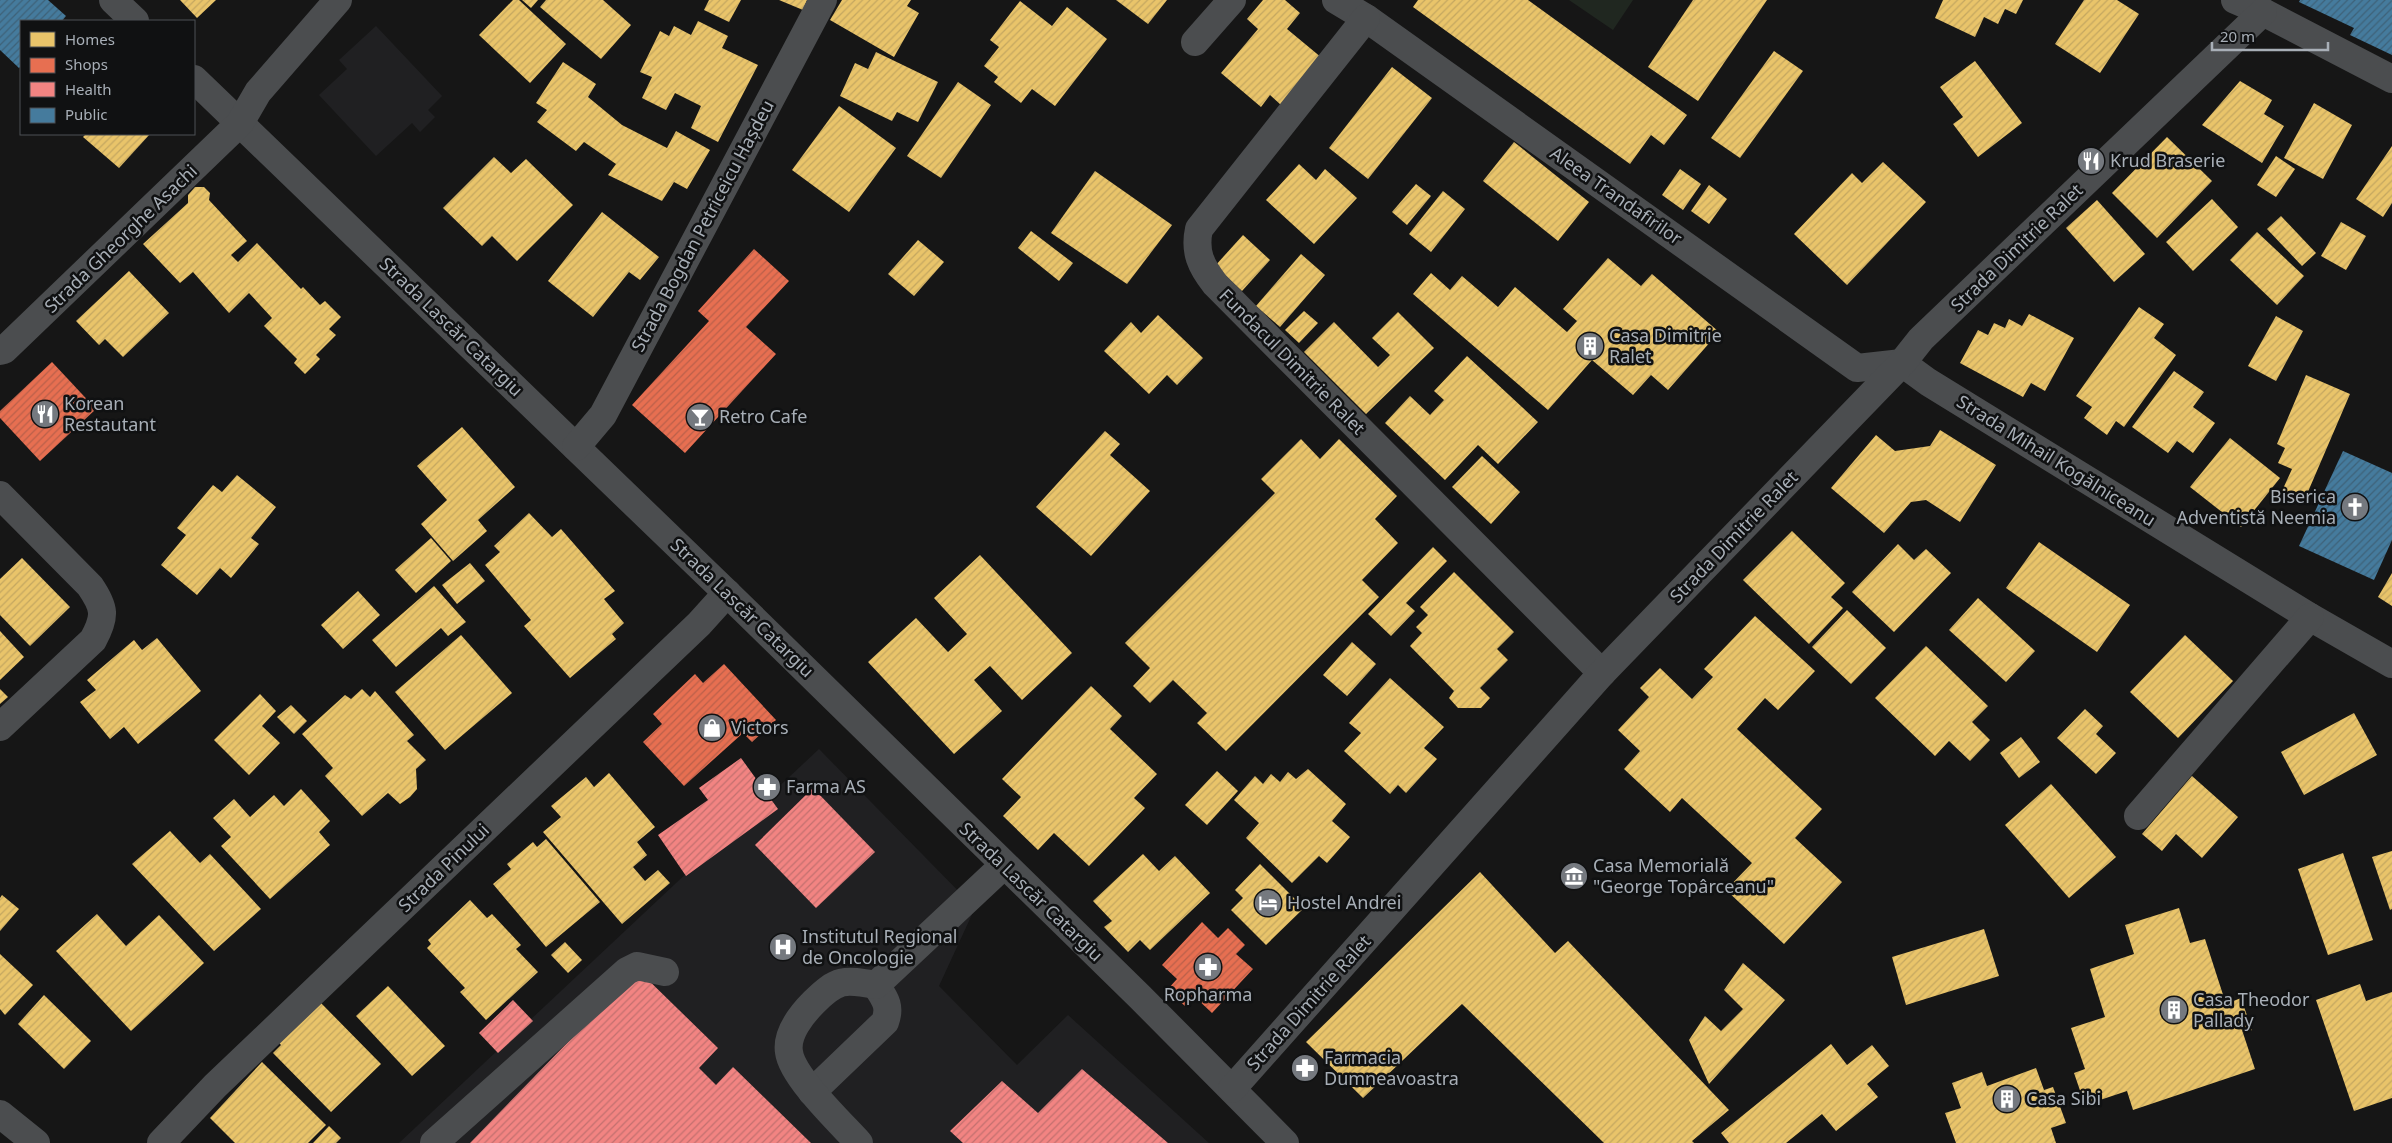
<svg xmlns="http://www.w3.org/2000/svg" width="2392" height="1143" font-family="'Noto Sans',sans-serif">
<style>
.built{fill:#202022}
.green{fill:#202720}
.homes{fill:url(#homes-hatch)}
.shops{fill:url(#shops-hatch)}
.health{fill:url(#health-hatch)}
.public{fill:url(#public-hatch)}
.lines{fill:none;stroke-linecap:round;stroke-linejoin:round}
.minor{stroke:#4b4d4f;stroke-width:28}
.labels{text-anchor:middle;stroke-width:5;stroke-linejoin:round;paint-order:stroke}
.poi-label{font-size:18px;fill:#a8afb7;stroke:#101112;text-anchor:start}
.street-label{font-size:18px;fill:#a8afb7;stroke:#101112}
</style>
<defs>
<pattern id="homes-hatch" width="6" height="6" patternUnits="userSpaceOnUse" patternTransform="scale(1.25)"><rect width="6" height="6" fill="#e9c46a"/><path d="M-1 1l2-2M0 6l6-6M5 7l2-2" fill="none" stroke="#c4a760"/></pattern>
<pattern id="shops-hatch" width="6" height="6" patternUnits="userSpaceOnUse" patternTransform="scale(1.25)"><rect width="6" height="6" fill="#e76f51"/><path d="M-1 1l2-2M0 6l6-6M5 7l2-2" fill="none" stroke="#ba604a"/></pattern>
<pattern id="health-hatch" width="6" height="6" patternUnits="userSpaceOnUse" patternTransform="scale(1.25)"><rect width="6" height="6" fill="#f28482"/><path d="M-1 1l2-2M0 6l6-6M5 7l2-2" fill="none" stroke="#c2706f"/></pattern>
<pattern id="public-hatch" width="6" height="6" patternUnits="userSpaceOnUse" patternTransform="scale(1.25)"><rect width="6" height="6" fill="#457b9d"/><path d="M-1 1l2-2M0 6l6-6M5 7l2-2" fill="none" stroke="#3e6279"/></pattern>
</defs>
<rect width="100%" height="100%" fill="#161616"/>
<!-- built -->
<g class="built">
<polygon points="376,26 442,96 428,110 435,117 420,132 412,123 376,156 319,95 347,69 339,60"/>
<polygon points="819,749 975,908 939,986 1017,1065 1068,1015 1209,1143 399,1143"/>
</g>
<!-- green -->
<polygon class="green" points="1569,0 1633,0 1613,30"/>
<!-- homes -->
<g class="homes">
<polygon points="180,0 216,0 197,18"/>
<polygon points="513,0 519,0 566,44 530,83 479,35"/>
<polygon points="522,0 538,0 531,8"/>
<polygon points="546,0 603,0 631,25 601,59 540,7"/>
<polygon points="709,0 741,0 729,22 704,10"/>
<polygon points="779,0 807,0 803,10"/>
<polygon points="842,0 911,0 907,6 919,13 894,57 830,20"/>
<polygon points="1116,0 1167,0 1148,24"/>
<polygon points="1263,0 1285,0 1300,13 1287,29 1322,58 1281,105 1270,95 1261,107 1221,73 1258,29 1247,19"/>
<polygon points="1418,0 1528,0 1687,115 1664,145 1651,135 1630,164 1413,7"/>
<polygon points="1693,0 1767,0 1698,101 1648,67"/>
<polygon points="1943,0 2023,0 2016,14 2005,9 1998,24 1984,17 1975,37 1935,18"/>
<polygon points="2084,0 2117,0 2139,14 2100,73 2055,44"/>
<polygon points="1020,1 1052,26 1067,7 1107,39 1055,106 1032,89 1021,103 994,82 998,77 984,66 999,47 990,40"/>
<polygon points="698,21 728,36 722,48 758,65 718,142 691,128 701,106 675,93 666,110 642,98 652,77 640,72 660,31 669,36 674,26 691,35"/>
<polygon points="1774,51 1803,71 1740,158 1711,138"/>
<polygon points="876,52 938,82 918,122 897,112 892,121 840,96 855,63 868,69"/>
<polygon points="1975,61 2022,123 1978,157 1953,124 1963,117 1940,87"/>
<polygon points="563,62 596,84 588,97 622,125 667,148 676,131 710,150 687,189 674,182 662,201 608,175 616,164 584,142 576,151 537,122 547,110 536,103"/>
<polygon points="1392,67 1432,98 1368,179 1329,148"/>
<polygon points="2240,81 2272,100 2264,114 2284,126 2262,163 2202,125"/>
<polygon points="958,82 991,105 941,178 907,156"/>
<polygon points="2314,103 2352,125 2323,179 2284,158"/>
<polygon points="839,106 896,148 849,212 792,170"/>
<polygon points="86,134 150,134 119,168 83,137"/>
<polygon points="2167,137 2212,181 2157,238 2112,193"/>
<polygon points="1514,142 1589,202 1558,241 1483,181"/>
<polygon points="2392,146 2392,203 2383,217 2356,199"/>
<polygon points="2276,156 2295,169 2276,197 2257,185"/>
<polygon points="494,157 511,173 526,159 573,205 517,261 492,236 482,246 443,208"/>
<polygon points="1883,162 1926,202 1847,285 1794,234 1852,173 1862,183"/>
<polygon points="1299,164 1316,180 1325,169 1357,198 1314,244 1266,200"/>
<polygon points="1680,169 1701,184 1683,210 1662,195"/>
<polygon points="1095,171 1172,225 1127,284 1051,233"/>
<polygon points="1416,184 1431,196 1407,225 1392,212"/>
<polygon points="1709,185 1727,199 1709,224 1691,211"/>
<polygon points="195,187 204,187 210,193 209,200 247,241 231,255 238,262 257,243 301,289 303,287 320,305 325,301 341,317 329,329 336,335 316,355 320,359 305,374 294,363 297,359 264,326 272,318 249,293 229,313 193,272 180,283 143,244 188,203 188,195"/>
<polygon points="1443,191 1465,209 1431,252 1409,234"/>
<polygon points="2212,199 2238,227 2193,271 2166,242"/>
<polygon points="2097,200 2145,254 2114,282 2066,228"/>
<polygon points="602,212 659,257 640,280 629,272 593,317 548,281"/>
<polygon points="2281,216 2316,253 2302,266 2267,229"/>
<polygon points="2341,222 2366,236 2346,270 2321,256"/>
<polygon points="1031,231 1073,263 1059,281 1018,248"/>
<polygon points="2257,232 2304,276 2277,305 2230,260"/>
<polygon points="1243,235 1270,260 1242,291 1215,266"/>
<polygon points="918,240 944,262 914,296 888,274"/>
<polygon points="1301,254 1325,275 1280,327 1256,306"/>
<polygon points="1608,258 1641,286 1652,274 1719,332 1668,390 1651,375 1633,395 1592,360 1548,410 1413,294 1431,273 1450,290 1462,276 1498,307 1515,287 1567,332 1577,321 1563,309"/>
<polygon points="129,271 169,313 123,357 105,339 99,345 76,321"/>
<polygon points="2139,307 2164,324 2154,338 2176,355 2124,427 2116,421 2107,435 2084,418 2092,407 2076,396"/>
<polygon points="1304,311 1318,323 1299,343 1285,330"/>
<polygon points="1398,312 1434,348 1366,414 1304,352 1334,322 1378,367 1390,355 1372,338"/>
<polygon points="2029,314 2074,338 2045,391 2031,383 2023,397 1960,363 1978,330 1988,335 1994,323 2005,328 2009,319 2022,326"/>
<polygon points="1158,315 1203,358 1177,385 1167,375 1149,394 1104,351 1131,322 1141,333"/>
<polygon points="2276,316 2303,331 2276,381 2248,366"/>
<polygon points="1467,356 1538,422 1498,464 1478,445 1445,480 1385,423 1410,396 1430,415 1444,400 1434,391"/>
<polygon points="2174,371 2204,392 2193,407 2215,423 2193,453 2177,441 2168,453 2132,427"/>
<polygon points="2306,375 2350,394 2304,501 2282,491 2292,469 2278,463 2285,448 2277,444"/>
<polygon points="462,427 515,487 478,520 487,531 453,561 421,524 447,500 417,466"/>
<polygon points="1940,430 1996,465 1960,522 1926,500 1911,502 1884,533 1831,488 1876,435 1895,451 1930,446"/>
<polygon points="1105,431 1120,444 1110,455 1150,491 1091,556 1036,507"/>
<polygon points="2230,438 2280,478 2241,527 2190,487"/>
<polygon points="1301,439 1320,459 1339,439 1397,496 1375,519 1398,543 1362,580 1379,597 1226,751 1197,723 1207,713 1173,680 1150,703 1133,686 1150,668 1125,643 1275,493 1261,479"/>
<polygon points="1482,456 1520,492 1491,524 1452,487"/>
<polygon points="237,475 276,507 251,538 259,544 231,578 220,568 197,595 161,565 186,535 177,528 213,485 222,492"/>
<polygon points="529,513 552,537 561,529 615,591 604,599 624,623 612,634 616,639 570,678 524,626 531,620 485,565 500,552 494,546"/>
<polygon points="1792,531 1845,583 1831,597 1843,608 1809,644 1743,580"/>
<polygon points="431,538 451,561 416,593 395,570"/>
<polygon points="2039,542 2130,605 2097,652 2006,588"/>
<polygon points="1898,544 1914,560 1926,549 1951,573 1894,632 1852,592"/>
<polygon points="1433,547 1447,561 1406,603 1415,611 1391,636 1368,614"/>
<polygon points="980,555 1072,653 1022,700 990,666 974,680 1002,711 954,754 868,662 916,618 948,652 967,634 934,598"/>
<polygon points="22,558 70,607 30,646 0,615 0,579"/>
<polygon points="470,563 485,581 457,604 442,585"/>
<polygon points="1454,572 1514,632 1497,649 1508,660 1480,688 1490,698 1481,708 1458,708 1449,698 1454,691 1410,646 1422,633 1416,627 1428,615 1420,607"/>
<polygon points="2392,573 2392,606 2378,597"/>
<polygon points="434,586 466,622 448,636 441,628 396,667 372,640"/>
<polygon points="358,591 380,615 343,649 321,625"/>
<polygon points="1978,598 2035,651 2006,682 1949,630"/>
<polygon points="1847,610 1886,648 1851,684 1812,647"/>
<polygon points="1755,616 1815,671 1778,710 1765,698 1737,729 1822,809 1795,838 1842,882 1784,944 1726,890 1752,863 1682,798 1670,812 1624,769 1640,751 1618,730 1649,697 1640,688 1660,668 1692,699 1713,677 1704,669"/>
<polygon points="0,631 24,657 0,680"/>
<polygon points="461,635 512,693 445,750 395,692"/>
<polygon points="2185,635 2233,681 2178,738 2130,692"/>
<polygon points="157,638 201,691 138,744 124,727 110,739 80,702 96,690 87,680 134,640 142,650"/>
<polygon points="1352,642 1376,664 1347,696 1323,675"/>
<polygon points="1926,646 1988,706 1972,722 1990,740 1970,761 1949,741 1935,756 1875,698"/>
<polygon points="1390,678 1444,727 1424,748 1437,759 1406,793 1398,785 1390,794 1344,751 1361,733 1349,723"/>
<polygon points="1091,686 1122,716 1110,729 1157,774 1134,798 1145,808 1089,866 1054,833 1038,850 1003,816 1021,797 1002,779"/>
<polygon points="0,689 8,697 0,704"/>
<polygon points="362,689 370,697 375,691 414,735 407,741 426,760 416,769 417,789 410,797 400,804 388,793 362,816 325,776 333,768 302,734 345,695 351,699"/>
<polygon points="260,694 276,711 262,726 280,743 249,775 214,740"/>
<polygon points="291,705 307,721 294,734 277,717"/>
<polygon points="2085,709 2103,726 2096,734 2116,753 2096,774 2057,738"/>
<polygon points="2354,713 2377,755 2304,795 2281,752"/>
<polygon points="2021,737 2040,762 2019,778 2000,753"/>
<polygon points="1308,769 1346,804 1332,821 1350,837 1327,863 1319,856 1292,883 1246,838 1259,823 1234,800 1255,776 1263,784 1271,774 1280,782 1288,772 1296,779"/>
<polygon points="1217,771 1238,791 1207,825 1185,805"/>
<polygon points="609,773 655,827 637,842 647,855 633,867 645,881 658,870 670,883 622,924 543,832 561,817 551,806 586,777 594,787"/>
<polygon points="2192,776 2238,817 2202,858 2176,834 2162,851 2142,834"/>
<polygon points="2051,784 2116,857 2069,898 2005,825"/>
<polygon points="301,789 330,821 319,832 330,845 270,899 221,846 231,837 213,818 234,799 250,817 274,795 284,806"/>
<polygon points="170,831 200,863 210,854 261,909 214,951 132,864"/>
<polygon points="546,839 600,902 546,947 493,884 511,869 507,864 533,842 537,847"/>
<polygon points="2392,851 2392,909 2390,910 2372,857"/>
<polygon points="2343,853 2373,940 2328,955 2298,869"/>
<polygon points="1143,854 1159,871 1175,856 1210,893 1150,950 1140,940 1128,952 1104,927 1112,921 1093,901"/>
<polygon points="1260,864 1304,908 1266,945 1231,910 1243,898 1235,890"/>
<polygon points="1480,872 1555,953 1568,941 1729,1110 1692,1141 1694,1143 1604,1143 1462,1004 1363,1098 1306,1042"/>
<polygon points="2,895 19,909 0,931 0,898"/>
<polygon points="470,900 487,918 492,914 521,945 516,949 538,972 486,1020 460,992 465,988 427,948 431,944 428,940"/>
<polygon points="2179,908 2190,943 2205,939 2226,1004 2241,998 2252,1030 2243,1033 2255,1069 2133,1110 2127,1091 2085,1105 2074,1073 2085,1069 2071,1028 2105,1017 2090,969 2134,954 2125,925"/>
<polygon points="97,914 126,946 159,915 204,963 131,1031 56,951"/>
<polygon points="1984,929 1999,976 1906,1005 1892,957"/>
<polygon points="565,942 582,960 568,973 551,955"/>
<polygon points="0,954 33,985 5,1015 0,1009"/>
<polygon points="1743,963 1785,1000 1709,1084 1689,1040 1705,1016 1721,1031 1743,1009 1724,990"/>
<polygon points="2360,984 2366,1001 2392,992 2392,1098 2354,1111 2316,1000"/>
<polygon points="388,986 445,1046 412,1076 356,1016"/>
<polygon points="44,995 91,1041 64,1069 18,1024"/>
<polygon points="320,1002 381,1064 331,1112 273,1053 281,1045 273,1036"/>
<polygon points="1831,1044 1847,1065 1872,1045 1889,1066 1867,1084 1878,1097 1836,1131 1822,1114 1786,1143 1729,1143 1721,1133"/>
<polygon points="262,1062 326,1125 308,1143 235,1143 210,1118"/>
<polygon points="2036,1068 2044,1090 2053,1087 2066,1123 2051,1128 2056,1143 1956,1143 1945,1113 1961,1108 1952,1083 1982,1072 1987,1086"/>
<polygon points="329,1126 341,1138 336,1143 313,1143"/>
</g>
<!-- shops -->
<g class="shops">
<polygon points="754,249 789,281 746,327 776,354 685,453 632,405 709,321 698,311"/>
<polygon points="52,362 96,409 40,461 0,418 0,411"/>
<polygon points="724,664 776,720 752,742 743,733 684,786 643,742 662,724 653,714 695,674 703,683"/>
<polygon points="1202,922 1218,938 1228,928 1245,945 1236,954 1253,969 1212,1013 1194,996 1185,1006 1167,990 1177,979 1162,965"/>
</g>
<!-- health -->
<g class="health">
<polygon points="741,758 778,809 686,876 658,835 708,800 699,788"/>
<polygon points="813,788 875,852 816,908 755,845"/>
<polygon points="638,970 718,1048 699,1068 716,1085 733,1067 811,1143 470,1143"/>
<polygon points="513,1000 533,1021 498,1053 479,1033"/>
<polygon points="1082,1069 1168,1143 963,1143 950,1131 1002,1081 1038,1113"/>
</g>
<!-- public -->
<g class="public">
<polygon points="0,0 48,0 66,16 62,21 21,21 21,66 19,68 0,50"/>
<polygon points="2300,0 2392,0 2392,55 2350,35 2354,28 2299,2"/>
<polygon points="2343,451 2392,473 2392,540 2374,580 2299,546"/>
</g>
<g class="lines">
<!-- minor -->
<g class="minor">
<polyline points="113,0 135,21"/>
<polyline points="1336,0 1366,18 1857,368 1902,363 1928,382 2310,617 2392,664"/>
<polyline points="2235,0 2263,12 2392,79"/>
<path d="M1366,18l-167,211c-5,23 2,37 16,55l387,389"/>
<polyline points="1195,42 1232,0"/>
<polyline points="194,79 727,593 1140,997 1285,1143"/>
<polyline points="0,351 4,350 240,123 258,92 338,0"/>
<polyline points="576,447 603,415 823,0"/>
<path d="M0,495l90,91c15,22 16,30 3,54l-93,87"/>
<polyline points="2138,816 2310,617"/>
<polyline points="1232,1089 1602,673 1902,363 1921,339 2263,12"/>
<path d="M812,1092l73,-70c6,-16 0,-23 -9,-37"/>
<polyline points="0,1114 36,1143"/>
<polyline points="161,1143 215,1086 699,624 727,593"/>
<polyline points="434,1143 627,971 637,966 665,972"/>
<path d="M859,1143c-17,-19 -67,-66 -70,-91 -3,-18 13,-38 25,-50 23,-23 30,-23 62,-17l128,-120"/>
</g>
</g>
<!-- icons -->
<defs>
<symbol id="restaurant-disc" viewBox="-11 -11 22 22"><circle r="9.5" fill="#75797f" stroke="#101112"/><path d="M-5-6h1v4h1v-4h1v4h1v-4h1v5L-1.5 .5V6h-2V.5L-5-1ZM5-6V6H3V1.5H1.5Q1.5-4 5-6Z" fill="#fff"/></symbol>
<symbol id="building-disc" viewBox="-11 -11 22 22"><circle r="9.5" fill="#75797f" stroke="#101112"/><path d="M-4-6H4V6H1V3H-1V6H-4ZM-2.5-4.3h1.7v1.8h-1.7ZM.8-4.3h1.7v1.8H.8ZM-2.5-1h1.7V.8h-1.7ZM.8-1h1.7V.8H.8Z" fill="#fff"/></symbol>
<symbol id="bar-disc" viewBox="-11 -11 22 22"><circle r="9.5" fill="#75797f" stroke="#101112"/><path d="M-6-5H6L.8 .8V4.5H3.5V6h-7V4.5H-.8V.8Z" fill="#fff"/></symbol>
<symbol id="church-disc" viewBox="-11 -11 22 22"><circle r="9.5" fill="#75797f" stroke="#101112"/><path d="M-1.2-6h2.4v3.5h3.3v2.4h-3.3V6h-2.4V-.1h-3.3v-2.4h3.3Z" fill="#fff"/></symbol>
<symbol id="shop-disc" viewBox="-11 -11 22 22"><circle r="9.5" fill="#75797f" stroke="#101112"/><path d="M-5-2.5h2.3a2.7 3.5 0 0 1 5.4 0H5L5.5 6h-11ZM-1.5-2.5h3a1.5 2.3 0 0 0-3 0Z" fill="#fff"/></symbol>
<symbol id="pharmacy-disc" viewBox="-11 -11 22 22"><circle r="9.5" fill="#75797f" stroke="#101112"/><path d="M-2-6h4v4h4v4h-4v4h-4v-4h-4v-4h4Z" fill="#fff"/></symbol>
<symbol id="museum-disc" viewBox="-11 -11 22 22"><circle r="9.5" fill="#75797f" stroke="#101112"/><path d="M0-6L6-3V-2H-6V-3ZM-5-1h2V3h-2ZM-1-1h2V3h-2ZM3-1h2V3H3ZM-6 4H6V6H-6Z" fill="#fff"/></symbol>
<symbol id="hotel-disc" viewBox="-11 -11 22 22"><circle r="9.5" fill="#75797f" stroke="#101112"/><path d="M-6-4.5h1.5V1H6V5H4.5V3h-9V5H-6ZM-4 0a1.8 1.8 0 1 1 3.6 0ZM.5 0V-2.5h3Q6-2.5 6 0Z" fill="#fff"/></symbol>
<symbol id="hospital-disc" viewBox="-11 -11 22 22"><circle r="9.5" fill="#75797f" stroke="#101112"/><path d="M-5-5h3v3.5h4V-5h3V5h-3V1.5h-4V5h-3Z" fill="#fff"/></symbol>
</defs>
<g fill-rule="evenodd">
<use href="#restaurant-disc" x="2075" y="145" width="32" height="32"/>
<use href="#building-disc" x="1574" y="330" width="32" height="32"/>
<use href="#restaurant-disc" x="29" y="398" width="32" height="32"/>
<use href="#bar-disc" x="684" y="401" width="32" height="32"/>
<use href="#church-disc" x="2339" y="491" width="32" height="32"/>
<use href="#shop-disc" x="696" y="712" width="32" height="32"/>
<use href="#pharmacy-disc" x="751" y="771" width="32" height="32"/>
<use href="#museum-disc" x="1558" y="860" width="32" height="32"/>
<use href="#hotel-disc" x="1252" y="887" width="32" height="32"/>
<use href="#hospital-disc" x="767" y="931" width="32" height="32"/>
<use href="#pharmacy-disc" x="1192" y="951" width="32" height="32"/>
<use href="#building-disc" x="2158" y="994" width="32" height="32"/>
<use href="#pharmacy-disc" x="1289" y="1052" width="32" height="32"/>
<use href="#building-disc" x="1991" y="1083" width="32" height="32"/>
</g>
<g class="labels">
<!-- poi labels -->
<g class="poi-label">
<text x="2110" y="167">Krud Braserie</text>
<text x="1609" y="342">Casa Dimitrie<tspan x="1609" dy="21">Ralet</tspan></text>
<text x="64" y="410">Korean<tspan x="64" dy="21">Restautant</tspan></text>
<text x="719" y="423">Retro Cafe</text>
<text x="2336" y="503" text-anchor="end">Biserica<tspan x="2336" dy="21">Adventistă Neemia</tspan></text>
<text x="731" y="734">Victors</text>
<text x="786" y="793">Farma AS</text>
<text x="1593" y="872">Casa Memorială<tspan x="1593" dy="21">"George Topârceanu"</tspan></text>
<text x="1287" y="909">Hostel Andrei</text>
<text x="802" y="943">Institutul Regional<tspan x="802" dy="21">de Oncologie</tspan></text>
<text x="1208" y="1001" text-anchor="middle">Ropharma</text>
<text x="2193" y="1006">Casa Theodor<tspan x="2193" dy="21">Pallady</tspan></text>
<text x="1324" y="1064">Farmacia<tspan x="1324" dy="21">Dumneavoastra</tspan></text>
<text x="2026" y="1105">Casa Sibi</text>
</g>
<!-- street labels -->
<g class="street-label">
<text transform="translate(1616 196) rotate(35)" y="6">Aleea Trandafirilor</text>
<text transform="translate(703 226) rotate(-62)" y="6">Strada Bogdan Petriceicu Hașdeu</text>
<text transform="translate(121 239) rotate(-44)" y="6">Strada Gheorghe Asachi</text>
<text transform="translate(2017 248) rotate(-44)" y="6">Strada Dimitrie Ralet</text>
<text transform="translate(451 327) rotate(44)" y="6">Strada Lascăr Catargiu</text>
<text transform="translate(1292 362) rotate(45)" y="6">Fundacul Dimitrie Ralet</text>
<text transform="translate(2056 461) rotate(32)" y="6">Strada Mihail Kogălniceanu</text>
<text transform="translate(1734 537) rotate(-46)" y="6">Strada Dimitrie Ralet</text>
<text transform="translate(742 608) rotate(44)" y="6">Strada Lascăr Catargiu</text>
<text transform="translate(444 868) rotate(-44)" y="6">Strada Pinului</text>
<text transform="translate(1031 892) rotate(44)" y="6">Strada Lascăr Catargiu</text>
<text transform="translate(1309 1003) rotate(-48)" y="6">Strada Dimitrie Ralet</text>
</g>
</g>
<!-- legend -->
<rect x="20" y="20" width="175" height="115" fill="#101112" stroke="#4d5054"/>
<rect x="30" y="32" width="25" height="15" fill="#e9c46a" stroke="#4d5054"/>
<text x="65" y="45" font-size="15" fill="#a8afb7">Homes</text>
<rect x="30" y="58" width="25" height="15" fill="#e76f51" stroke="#4d5054"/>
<text x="65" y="70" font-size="15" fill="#a8afb7">Shops</text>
<rect x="30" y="82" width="25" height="15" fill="#f28482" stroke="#4d5054"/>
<text x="65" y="95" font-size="15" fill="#a8afb7">Health</text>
<rect x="30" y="108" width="25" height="15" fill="#457b9d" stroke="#4d5054"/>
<text x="65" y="120" font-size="15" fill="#a8afb7">Public</text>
<!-- scale -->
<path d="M2212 42v8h116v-8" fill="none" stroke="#a8afb7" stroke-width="2.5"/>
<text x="2220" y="42" font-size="15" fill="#a8afb7" stroke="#101112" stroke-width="4" paint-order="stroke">20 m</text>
</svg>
